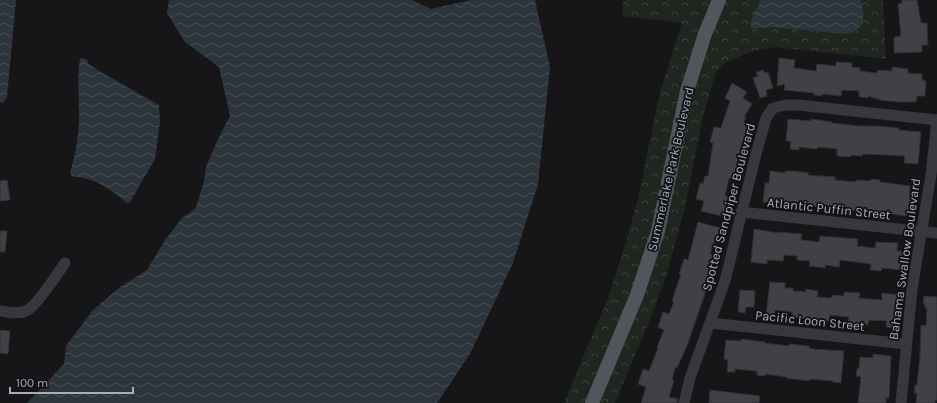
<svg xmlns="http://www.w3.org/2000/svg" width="937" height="403" font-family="Karla,sans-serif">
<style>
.park{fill:url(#park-crowns)}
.water{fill:url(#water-waves)}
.building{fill:#404145;stroke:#303034}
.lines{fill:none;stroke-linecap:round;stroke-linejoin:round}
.minor{stroke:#37383d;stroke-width:11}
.major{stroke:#53555c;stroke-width:14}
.labels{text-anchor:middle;stroke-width:3.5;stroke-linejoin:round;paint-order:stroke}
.street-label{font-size:13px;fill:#a8adb8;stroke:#111113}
</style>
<defs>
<pattern id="park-crowns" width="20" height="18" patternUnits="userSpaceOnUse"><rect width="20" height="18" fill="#1e261f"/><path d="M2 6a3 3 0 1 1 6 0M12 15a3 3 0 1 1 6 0" fill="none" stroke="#3c433d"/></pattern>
<pattern id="water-waves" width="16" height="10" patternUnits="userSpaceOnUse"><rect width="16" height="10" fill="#2c353c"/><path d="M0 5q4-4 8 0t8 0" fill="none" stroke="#485056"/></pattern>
</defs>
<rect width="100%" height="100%" fill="#161618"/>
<!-- park -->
<g class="park">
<polygon points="623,0 719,0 705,34 658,231 592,403 564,403 608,298 627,239 638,198 660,92 682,23 622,16"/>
<polygon points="724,0 883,0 886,59 774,47 749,52 725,63 716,72 703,116 685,207 667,274 651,317 615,403 597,403 607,377 689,103"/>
</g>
<!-- water -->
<g class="water">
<polygon points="0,0 16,0 7,96 4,102 0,103"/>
<polygon points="169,0 412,0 431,9 471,0 535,0 550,67 538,184 513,263 470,354 437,403 27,403 64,364 66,346 93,310 120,287 147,270 165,240 183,217 190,213 196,207 204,182 206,167 218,139 230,116 219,67 185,42 167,13"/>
<path d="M761,0h100c3,17 6,29 -15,34l-72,-7 -23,2v-8z"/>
<path d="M83,58l4,2 2,4 12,8 58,33 1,16 -5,38 -25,43 -3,1c-21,-17 -28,-23 -55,-27l-2,-3c6,-21 10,-42 9,-64 0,-17 -2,-34 1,-50z"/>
</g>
<!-- building -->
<g class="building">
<polygon points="902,0 917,0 921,23 927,23 928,45 922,45 922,52 894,53 894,37 901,36 898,4 902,3"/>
<polygon points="779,58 795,60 794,68 816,71 817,64 836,66 836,62 852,63 852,67 860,68 860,71 877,73 878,70 892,71 892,67 908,69 908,73 922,74 922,80 926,81 925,96 917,96 916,102 898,102 880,100 868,96 868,98 859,97 859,91 842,90 841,96 822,94 822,96 814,95 814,93 784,90 785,84 777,86"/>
<polygon points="763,70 764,73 768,72 773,88 766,90 767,96 760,98 753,78 758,76 756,72"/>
<polygon points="732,83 747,92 743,98 752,104 744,117 746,117 744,122 750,124 744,142 742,142 734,179 729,178 725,196 731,197 726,217 701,211 704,201 696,199 700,183 703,184 705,176 708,176 713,143 710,142 714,127 721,128 730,101 725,98"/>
<polygon points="788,119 811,121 811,119 832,122 832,123 859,126 876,126 899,128 899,130 921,132 918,164 904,163 905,156 863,154 862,156 851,155 850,157 837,156 837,149 818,147 817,149 799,147 799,150 790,149 791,141 786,141"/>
<polygon points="770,171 785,173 785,171 794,171 809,173 808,175 835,177 835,180 856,182 856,180 871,181 871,179 880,180 880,182 910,186 909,197 912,197 910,216 888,214 875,215 869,214 869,212 850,210 850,212 842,211 843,210 805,205 804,207 778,205 778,203 763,202 765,183 769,183"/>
<polygon points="7,180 10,200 0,201 0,181"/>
<polygon points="698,222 724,229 721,237 716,236 710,254 716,256 712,273 688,343 677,368 675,367 672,380 674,381 669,397 678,399 677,403 641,403 646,387 638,384 643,369 649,371 658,348 657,347 664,330 658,327 663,312 669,314 674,302 672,301 681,274 679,274 684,259 688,260"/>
<polygon points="754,229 779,233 779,232 802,234 801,240 819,242 820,236 858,239 857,246 875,248 876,242 898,243 897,251 904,251 902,270 882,268 881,271 870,270 871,264 840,260 839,267 825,265 825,268 809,266 810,261 797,260 797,256 784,255 783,261 767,260 767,264 751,262"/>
<polygon points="0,231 7,231 5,252 0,252"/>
<polygon points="770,282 785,283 785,288 793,288 793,291 806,292 806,289 818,291 817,297 831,298 832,295 844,296 844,292 860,293 859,298 882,300 882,293 899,295 895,328 886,327 887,321 869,320 868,325 848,323 849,317 830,315 829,321 792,317 792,312 775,310 774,315 766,315"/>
<polygon points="740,290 755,291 754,307 746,307 745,313 738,312"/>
<polygon points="924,296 937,297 937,400 935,400 935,403 916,403 917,393 914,393 915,385 917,385 920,356 921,325 926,326 927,308 925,308 925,304 923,304"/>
<polygon points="0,330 10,331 8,354 0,353"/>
<polygon points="741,339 765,342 765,343 789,346 789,344 809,346 809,348 813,349 844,351 841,383 833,382 833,381 810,379 810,381 801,380 786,378 786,377 765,374 765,376 757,375 757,371 735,369 735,372 727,372 728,360 724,359 726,340 741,341"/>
<polygon points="873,354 891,356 889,398 886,398 886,403 858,403 861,377 856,376 857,369 859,368 860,357 873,358"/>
<polygon points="710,390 760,396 759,403 709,403"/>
</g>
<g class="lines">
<!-- minor -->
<g class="minor">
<polyline points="741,212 937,233"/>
<path d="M0,311c9,1 20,4 28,-1 9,-5 30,-37 37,-47"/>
<polyline points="710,323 906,344"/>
<polyline points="684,403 690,378 725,281 755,158 766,118 773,108 785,105 798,105 937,120"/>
<polyline points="901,403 912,289 931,175 937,120"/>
</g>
<!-- major -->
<polyline class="major" points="592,403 637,295 658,231 687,91 705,34 719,0"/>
</g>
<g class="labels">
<!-- street labels -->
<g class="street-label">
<text transform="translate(670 169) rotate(-77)" y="5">Summerlake Park Boulevard</text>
<text transform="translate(728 207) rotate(-75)" y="5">Spotted Sandpiper Boulevard</text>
<text transform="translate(829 208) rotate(6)" y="5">Atlantic Puffin Street</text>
<text transform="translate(904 259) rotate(-82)" y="5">Bahama Swallow Boulevard</text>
<text transform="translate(810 320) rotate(6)" y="5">Pacific Loon Street</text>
</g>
</g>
<!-- scale -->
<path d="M10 387v6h123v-6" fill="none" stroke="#a8adb8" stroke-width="2"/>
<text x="16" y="387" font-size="12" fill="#a8adb8" stroke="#111113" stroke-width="3" paint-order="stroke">100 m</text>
</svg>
